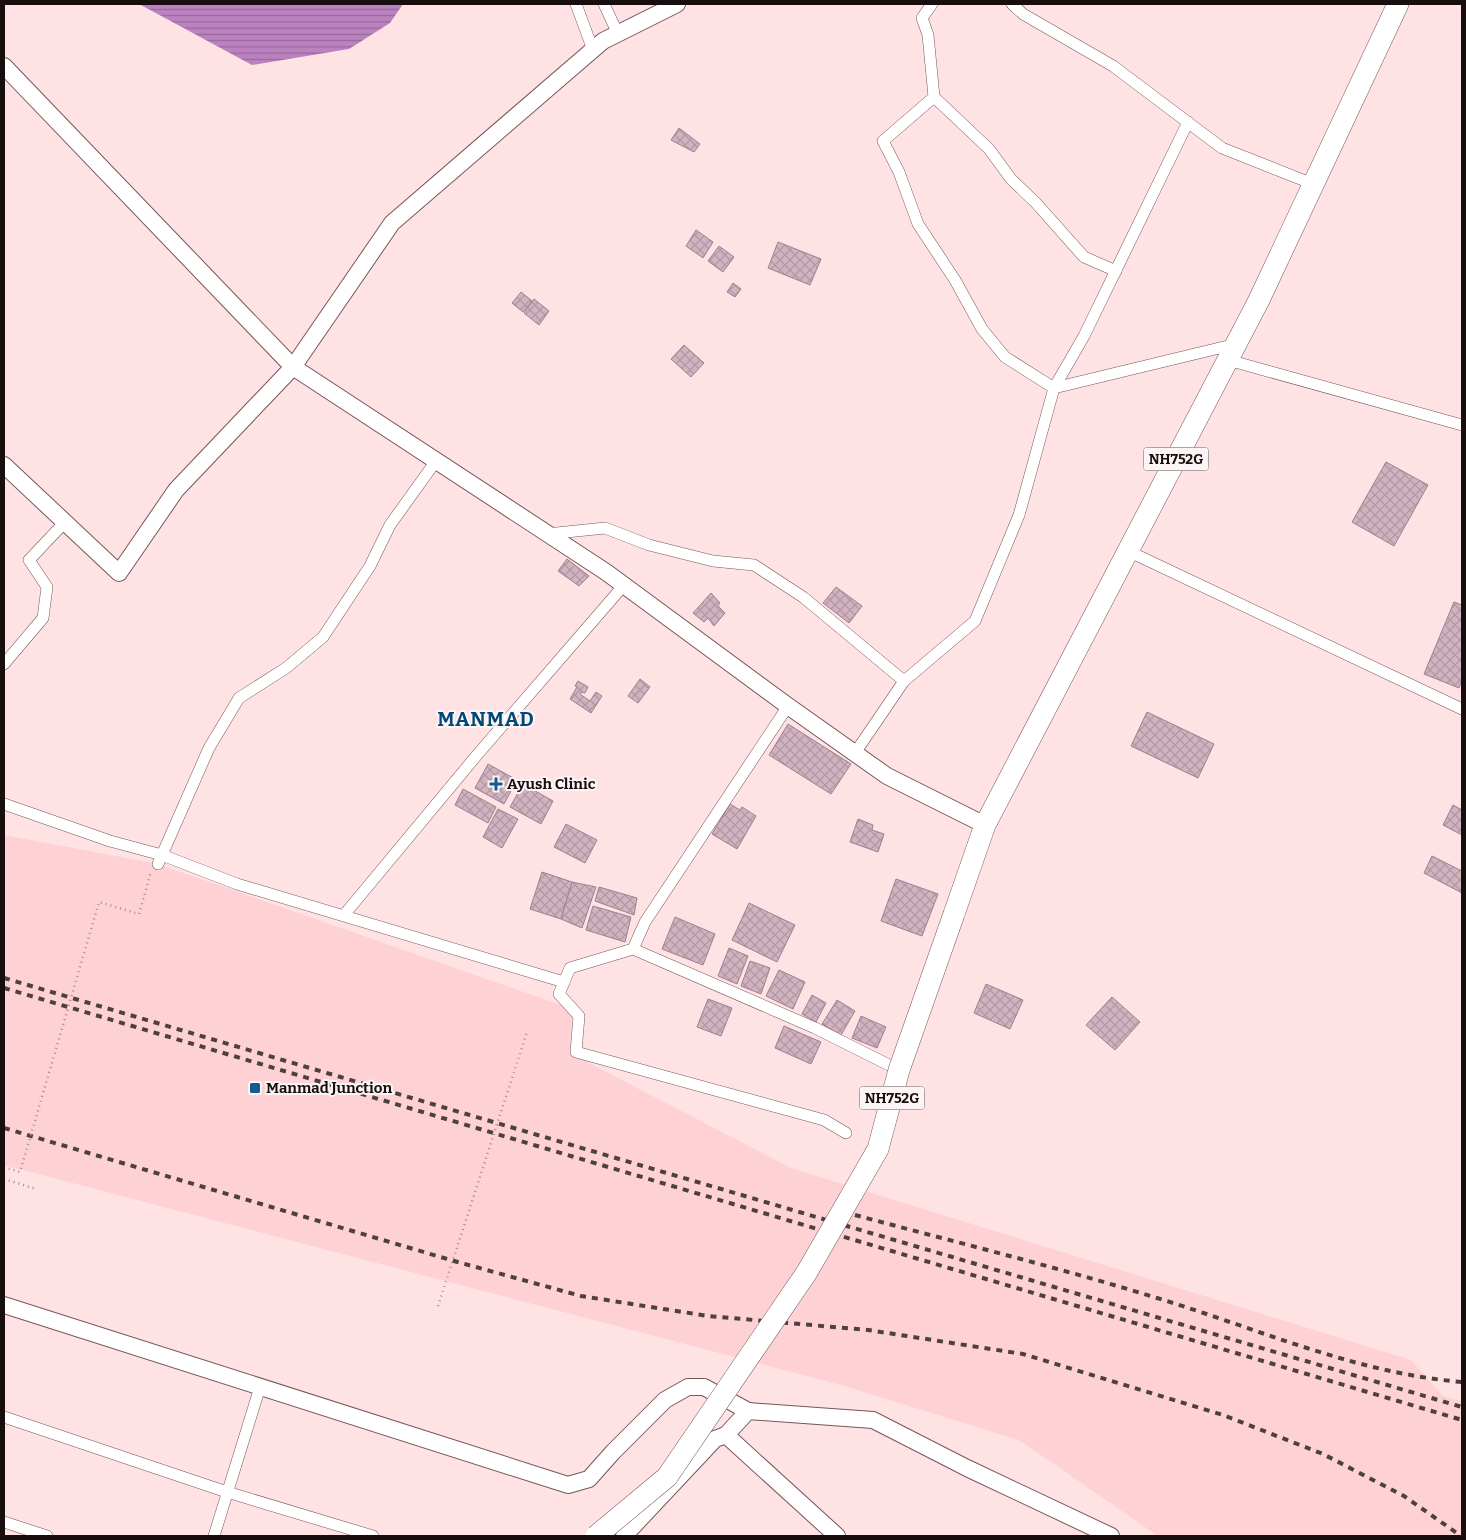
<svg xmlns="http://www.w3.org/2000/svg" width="1466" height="1540" font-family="Bitter,serif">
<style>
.built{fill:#fed2d4}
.water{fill:url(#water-rules)}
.building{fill:url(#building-cross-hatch);stroke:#9e818e}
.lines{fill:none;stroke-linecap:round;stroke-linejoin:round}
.street-casing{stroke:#755759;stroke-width:12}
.secondary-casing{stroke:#755759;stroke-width:18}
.highway-casing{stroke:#755759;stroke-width:22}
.path{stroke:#a38d8d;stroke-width:2.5;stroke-dasharray:1 4;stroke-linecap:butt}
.street{stroke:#fff;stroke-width:11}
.secondary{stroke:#fff;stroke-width:16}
.highway{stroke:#fff;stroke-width:21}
.rail{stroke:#4f4040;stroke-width:4;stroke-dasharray:6 6;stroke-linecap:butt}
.highway-bridge-casing{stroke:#755759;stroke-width:22;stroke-linecap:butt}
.path-bridge{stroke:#a38d8d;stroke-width:2.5;stroke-dasharray:1 4;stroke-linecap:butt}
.highway-bridge{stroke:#fff;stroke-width:21}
.poi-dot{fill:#175b90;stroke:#fcf5f5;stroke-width:2}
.labels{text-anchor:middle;stroke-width:4;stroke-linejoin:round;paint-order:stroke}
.shield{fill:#fcf5f5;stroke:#5d5353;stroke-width:1}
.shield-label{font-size:14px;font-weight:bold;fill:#190e0e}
.poi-label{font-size:15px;font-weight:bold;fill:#190e0e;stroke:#fcf5f5;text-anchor:start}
.district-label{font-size:20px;font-weight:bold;letter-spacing:1px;fill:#024775;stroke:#fcf5f5}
</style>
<defs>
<pattern id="water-rules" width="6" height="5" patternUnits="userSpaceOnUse" patternTransform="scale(1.25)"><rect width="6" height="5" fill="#bb82c0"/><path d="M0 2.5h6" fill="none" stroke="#97699a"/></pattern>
<pattern id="building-cross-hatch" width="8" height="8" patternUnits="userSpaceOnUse" patternTransform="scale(1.25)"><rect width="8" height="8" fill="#d1b2c0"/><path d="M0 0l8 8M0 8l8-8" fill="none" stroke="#b398a4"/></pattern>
</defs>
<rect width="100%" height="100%" fill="#ffe2e3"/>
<!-- built -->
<polygon class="built" points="4,835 158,864 572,1009 570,1053 791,1168 1411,1360 1443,1396 1462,1401 1462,1536 1158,1536 1019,1440 841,1385 4,1165"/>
<!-- water -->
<polygon class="water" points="139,4 403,4 390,23 349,49 252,65"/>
<!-- building -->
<g class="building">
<polygon points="679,128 700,144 694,152 671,140"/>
<polygon points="696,230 713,242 703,258 686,246"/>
<polygon points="778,242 821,259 810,285 768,268"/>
<polygon points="719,246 734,257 723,272 708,261"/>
<polygon points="733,283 741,289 735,297 727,292"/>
<polygon points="521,292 532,301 523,312 512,303"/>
<polygon points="534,299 549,311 539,325 524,313"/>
<polygon points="684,345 704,363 691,377 671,359"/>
<polygon points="1386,462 1428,485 1394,546 1352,522"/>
<polygon points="567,559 589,576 579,586 558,571"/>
<polygon points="836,587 862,606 849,623 823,603"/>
<polygon points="711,593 720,603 718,606 725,613 714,626 708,618 704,622 693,613"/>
<polygon points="1454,602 1462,605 1462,680 1459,688 1424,674"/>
<polygon points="640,679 650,687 638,703 628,696"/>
<polygon points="578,681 588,687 585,693 582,692 580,694 590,701 596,692 602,696 591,713 570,699 577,687 575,686"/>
<polygon points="1147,712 1214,744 1198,778 1131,746"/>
<polygon points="788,724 851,764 831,794 769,755"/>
<polygon points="488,764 517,780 504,804 475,788"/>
<polygon points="523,784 553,801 541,824 510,807"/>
<polygon points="463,789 496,807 488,823 455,805"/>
<polygon points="730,804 740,810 742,807 756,816 737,849 712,834"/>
<polygon points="1453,805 1462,810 1462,835 1443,825"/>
<polygon points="498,809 518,819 502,848 483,837"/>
<polygon points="858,819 873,825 872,830 884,834 878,852 850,842"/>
<polygon points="566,824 597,840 585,863 554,847"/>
<polygon points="1432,856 1462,871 1462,893 1424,873"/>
<polygon points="542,872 572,882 561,919 530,909"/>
<polygon points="896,879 938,894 922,936 881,921"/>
<polygon points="572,882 596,887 582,928 561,919"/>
<polygon points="599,887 637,898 634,915 595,901"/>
<polygon points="749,903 795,925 777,962 732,940"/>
<polygon points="593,906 631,917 625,942 586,930"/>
<polygon points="675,917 715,934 703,965 662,949"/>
<polygon points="729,948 748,956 737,984 718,976"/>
<polygon points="750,961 770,968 761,994 741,986"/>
<polygon points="779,970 805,982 793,1009 766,996"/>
<polygon points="986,984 1023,1000 1010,1029 974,1013"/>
<polygon points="812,995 826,1003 816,1022 802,1014"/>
<polygon points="1112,997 1140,1022 1115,1050 1086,1025"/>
<polygon points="708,999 732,1008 721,1036 697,1027"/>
<polygon points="837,1000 855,1011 841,1035 822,1024"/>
<polygon points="861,1016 886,1027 877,1048 852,1038"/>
<polygon points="784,1026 821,1042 811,1064 775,1048"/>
</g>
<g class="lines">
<defs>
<g id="street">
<polyline points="576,4 593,50"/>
<polyline points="604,4 618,34"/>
<polyline points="932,4 922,18 928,35 934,97 883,141 899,172 918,224 955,280 982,329 1005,357 1054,388 1084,336 1188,122"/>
<polyline points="1012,4 1023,14 1113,66 1222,148 1313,184"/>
<polyline points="934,97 989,149 1011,179 1036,203 1084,257 1116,271"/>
<polyline points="1228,360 1462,425"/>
<polyline points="547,534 605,528 649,545 713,561 754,565 803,597 904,681 855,753"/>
<polyline points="1128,551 1462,709"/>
<polyline points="4,664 43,618 47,587 29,560 65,522"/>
<polyline points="904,681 975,621 1019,515 1054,388 1236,344"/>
<polyline points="788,706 645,922 633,949 815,1028 899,1070"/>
<polyline points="4,804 110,841 162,855 237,884 564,982"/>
<polyline points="158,864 209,748 239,698 286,668 323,637 370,566 390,525 436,461"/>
<polyline points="344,915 477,755 624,585"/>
<polyline points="633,949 570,968 559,994 579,1016 576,1052 824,1120 846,1133"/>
<polyline points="4,1417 227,1492 373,1536"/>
<polyline points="4,1522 47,1536"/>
<polyline points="214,1536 260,1387"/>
</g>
<g id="secondary">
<polyline points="4,66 293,367 606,572 788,706 887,776 985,825"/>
<polyline points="4,465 119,573 176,490 293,367 392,223 603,41 677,4"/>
<polyline points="4,1305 568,1485 589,1479 613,1452 665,1400 688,1387 704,1387 748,1411"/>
<polyline points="726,1435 748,1411 873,1420 967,1468 1111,1536"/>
<polyline points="624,1536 715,1439 726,1435 837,1536"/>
</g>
<polyline id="highway" points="954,914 985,825 1259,300 1398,4"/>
</defs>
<!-- street casing -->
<use href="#street" class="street-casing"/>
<!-- secondary casing -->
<use href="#secondary" class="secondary-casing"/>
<!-- highway casing -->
<use href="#highway" class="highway-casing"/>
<!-- path -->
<polyline class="path" points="4,1179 36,1189"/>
<!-- street -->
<use href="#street" class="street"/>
<!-- secondary -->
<use href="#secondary" class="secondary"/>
<!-- highway -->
<use href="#highway" class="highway"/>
<!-- rail -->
<g class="rail">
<polyline points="4,978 1462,1407"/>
<polyline points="4,988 1462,1420"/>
<polyline points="4,1128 454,1261 581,1296 708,1316 868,1330 1023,1354 1223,1415 1323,1454 1404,1496 1461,1536"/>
<path d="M855,1215c100,27 202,52 302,83 102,31 198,75 305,84"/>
</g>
<defs>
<polyline id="highway-bridge" points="596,1536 667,1477 807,1272 878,1149 899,1070 954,914"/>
</defs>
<!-- highway-bridge casing -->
<use href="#highway-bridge" class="highway-bridge-casing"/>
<!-- path-bridge -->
<g class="path-bridge">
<polyline points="4,1167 20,1172 99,902 139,914 151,872"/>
<polyline points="438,1306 527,1032"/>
</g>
<!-- highway-bridge -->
<use href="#highway-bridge" class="highway-bridge"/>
</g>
<!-- markers -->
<g class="poi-dot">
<path d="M493.5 776.5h5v5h5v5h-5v5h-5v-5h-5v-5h5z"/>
<rect x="249" y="1082" width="12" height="12" rx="2.5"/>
</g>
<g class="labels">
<!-- shield labels -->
<g class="shield">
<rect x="1143.5" y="447.5" width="65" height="23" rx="4"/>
<rect x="859.5" y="1086.5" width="65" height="23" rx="4"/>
</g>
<g class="shield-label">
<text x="1176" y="464">NH752G</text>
<text x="892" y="1103">NH752G</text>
</g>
<!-- poi labels -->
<g class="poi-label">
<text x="507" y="789">Ayush Clinic</text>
<text x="266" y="1093">Manmad Junction</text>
</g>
<!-- district labels -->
<g class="district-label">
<text x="486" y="726">MANMAD</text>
</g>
</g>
<!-- border -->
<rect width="1466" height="1540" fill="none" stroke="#190e0e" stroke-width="10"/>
</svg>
